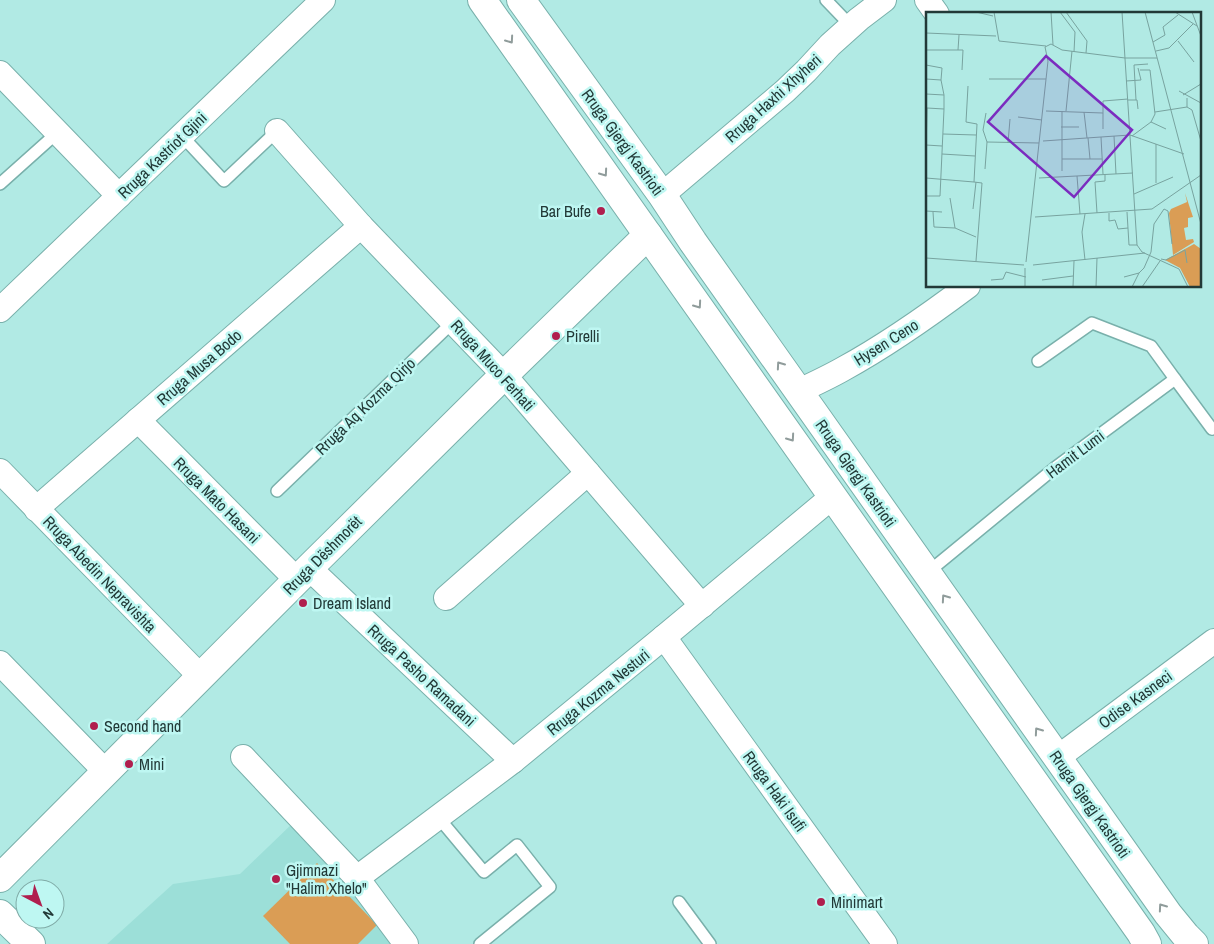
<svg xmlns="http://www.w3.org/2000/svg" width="1214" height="944" font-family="'Archivo Narrow',sans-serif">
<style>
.built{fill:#9cdfd8}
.grass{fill:#da9d55}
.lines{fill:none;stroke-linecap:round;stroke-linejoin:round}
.lane-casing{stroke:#79b0ab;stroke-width:14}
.street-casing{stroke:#79b0ab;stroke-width:26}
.secondary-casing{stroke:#79b0ab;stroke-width:30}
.primary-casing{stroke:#79b0ab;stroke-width:30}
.lane{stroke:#fff;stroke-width:11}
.street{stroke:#fff;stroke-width:24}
.secondary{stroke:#fff;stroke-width:28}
.primary{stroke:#fff;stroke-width:28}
.oneway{stroke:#909c9b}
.poi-dot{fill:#b01f4e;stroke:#bef7f2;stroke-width:2}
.labels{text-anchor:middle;stroke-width:5;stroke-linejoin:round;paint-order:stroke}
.street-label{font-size:16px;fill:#223937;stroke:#bef7f2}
.poi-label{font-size:16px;fill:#223937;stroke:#bef7f2;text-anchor:start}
.inset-road{fill:none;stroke:#78a39f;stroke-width:1}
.view{fill:#7b2cbf;fill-opacity:0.15;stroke:#7b2cbf;stroke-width:2.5}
.inset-edge{fill:none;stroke:#223937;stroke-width:2.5}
</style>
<rect width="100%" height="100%" fill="#b1eae4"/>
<!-- built -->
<polygon class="built" points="294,822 350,883 397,944 107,944 173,884 240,874"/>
<!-- grass -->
<polygon class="grass" points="317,863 377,925 358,944 290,944 263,916"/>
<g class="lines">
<defs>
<g id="lane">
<polyline points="826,0 851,26"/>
<polyline points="182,136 224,181 277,131"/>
<polyline points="0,184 58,132"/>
<polyline points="1038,361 1092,323 1151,346 1175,379"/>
<polyline points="277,491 453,322"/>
<polyline points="927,573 1056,467 1175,379 1212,429 1214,428"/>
<polyline points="438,817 484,872 517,845 550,887 480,944"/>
<polyline points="679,902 710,944"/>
</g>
<g id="street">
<polyline points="927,0 937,14"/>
<polyline points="0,73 119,196"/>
<polyline points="277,131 361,226 504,375 702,606"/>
<polyline points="662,195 785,91 806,71 830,45 859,19 884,0"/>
<polyline points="0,310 323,0"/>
<path d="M799,391c15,-7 30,-14 44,-22 44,-24 85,-53 125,-83"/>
<polyline points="138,420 297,580"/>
<polyline points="0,471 201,677"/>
<polyline points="36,509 361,226"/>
<polyline points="309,568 513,761"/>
<polyline points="446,598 588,473"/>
<polyline points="664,637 885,944"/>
<polyline points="0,663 106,772"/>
<polyline points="243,757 357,878 406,944"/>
<polyline points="1057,758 1214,641"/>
<polyline points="357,878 513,761 664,637 832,497"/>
</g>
<g id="secondary">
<polyline points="0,878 309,568 504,375 648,235"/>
<polyline points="0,914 31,944"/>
</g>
<g id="primary">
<polyline points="482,0 1141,933 1147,944"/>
<path d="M521,0l141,195 31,47c159,224 316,449 475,672l18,22 8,8"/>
</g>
</defs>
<!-- lane casing -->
<use href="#lane" class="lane-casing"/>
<!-- street casing -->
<use href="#street" class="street-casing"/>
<!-- secondary casing -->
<use href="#secondary" class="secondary-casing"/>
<!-- primary casing -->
<use href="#primary" class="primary-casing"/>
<!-- lane -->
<use href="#lane" class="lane"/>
<!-- street -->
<use href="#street" class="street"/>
<!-- secondary -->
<use href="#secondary" class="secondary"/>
<!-- primary -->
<use href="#primary" class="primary"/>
</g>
<!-- one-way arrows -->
<defs><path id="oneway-chevron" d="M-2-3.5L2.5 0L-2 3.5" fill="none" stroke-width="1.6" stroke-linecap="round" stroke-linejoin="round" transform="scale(1.25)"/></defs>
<g class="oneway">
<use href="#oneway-chevron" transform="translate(510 40) rotate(55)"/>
<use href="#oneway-chevron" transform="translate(604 173) rotate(55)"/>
<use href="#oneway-chevron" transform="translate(698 305) rotate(55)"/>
<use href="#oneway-chevron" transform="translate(780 365) rotate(-125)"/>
<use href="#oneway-chevron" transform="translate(791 438) rotate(55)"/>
<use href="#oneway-chevron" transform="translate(945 598) rotate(-125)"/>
<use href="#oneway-chevron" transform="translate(1038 731) rotate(-125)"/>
<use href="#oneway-chevron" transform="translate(1162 907) rotate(-125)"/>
</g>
<!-- markers -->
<g class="poi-dot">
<circle cx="601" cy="211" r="5"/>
<circle cx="556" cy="336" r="5"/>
<circle cx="303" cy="603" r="5"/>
<circle cx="94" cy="726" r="5"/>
<circle cx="129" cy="764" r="5"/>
<circle cx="276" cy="879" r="5"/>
<circle cx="821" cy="902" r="5"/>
</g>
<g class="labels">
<!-- street labels -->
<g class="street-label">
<text transform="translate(773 98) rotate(-42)" y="6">Rruga Haxhi Xhyheri</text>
<text transform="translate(623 142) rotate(54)" y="6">Rruga Gjergj Kastrioti</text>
<text transform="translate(162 155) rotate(-44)" y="6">Rruga Kastriot Gjini</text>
<text transform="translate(886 342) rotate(-32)" y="6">Hysen Ceno</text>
<text transform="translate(493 365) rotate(48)" y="6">Rruga Muco Ferhati</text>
<text transform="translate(199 367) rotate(-41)" y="6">Rruga Musa Bodo</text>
<text transform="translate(365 406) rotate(-44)" y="6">Rruga Aq Kozma Qirjo</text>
<text transform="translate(1075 454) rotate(-37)" y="6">Hamit Lumi</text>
<text transform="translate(856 473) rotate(55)" y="6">Rruga Gjergj Kastrioti</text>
<text transform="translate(217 500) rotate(45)" y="6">Rruga Mato Hasani</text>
<text transform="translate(322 555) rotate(-45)" y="6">Rruga Dëshmorët</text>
<text transform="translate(100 574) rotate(46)" y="6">Rruga Abedin Nepravishta</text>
<text transform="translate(422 675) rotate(43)" y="6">Rruga Pasho Ramadani</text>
<text transform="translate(598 692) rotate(-39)" y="6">Rruga Kozma Nesturi</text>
<text transform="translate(1135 699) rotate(-36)" y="6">Odise Kasneci</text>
<text transform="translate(775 791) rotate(54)" y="6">Rruga Haki Isufi</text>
<text transform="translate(1090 804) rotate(55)" y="6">Rruga Gjergj Kastrioti</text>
</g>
<!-- poi labels -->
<g class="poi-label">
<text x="591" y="217" text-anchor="end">Bar Bufe</text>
<text x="566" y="342">Pirelli</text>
<text x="313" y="609">Dream Island</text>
<text x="104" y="732">Second hand</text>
<text x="139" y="770">Mini</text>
<text x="286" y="876">Gjimnazi<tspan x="286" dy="18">"Halim Xhelo"</tspan></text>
<text x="831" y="908">Minimart</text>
</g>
</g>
<!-- overview -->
<g transform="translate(926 12)">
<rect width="275" height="275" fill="#b1eae4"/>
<path d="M259,181l8,24 -5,1v9l-4,1 2,12 7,-1 1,3 -21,13 -4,-42 2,-4 16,-7zM268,232l7,5v38h-11l-10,-19 -15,-8z" fill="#da9d55"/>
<path class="inset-road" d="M50,0l17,4M68,0l5,29 47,5M125,0l2,33M134,0l15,20 -1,20M140,0l21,29 -1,12M196,0l15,233 5,7 37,17 9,18M219,0l56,212M249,0l22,14M266,0l9,24M0,21l70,3M252,29l16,21M227,30l12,-7 -2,-8 15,-12M0,38h37l-1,20M32,38l1,-15M230,39l13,-3 24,-24M199,46h32M0,53l16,3 -1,12 -15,-1M63,67h57M15,68l3,15M200,69l15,-1 -3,-12M253,79l22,12M0,82l18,1v14l-17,-1M257,83l18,-11M261,86v9l5,3 9,31M202,88h9l1,9M210,88l-2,-35 14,-1M120,99l57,2M136,99v60M140,99l6,-60M158,100l3,26M229,100l32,-5M60,101l-3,17 4,12 52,1M92,105l24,3M225,110l15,7M135,115h18M177,117v-28l25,-2M17,122l33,1M188,124l2,38M206,124l19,-14 4,-8 -5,-44h-10M175,125l2,37M162,126l2,21M117,129l87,-6 54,19M82,131l2,-24M230,132v39M0,133l16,1M16,142l33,2M0,143l1,-47M136,147h40M59,157l2,-27M151,164l3,38M0,166l48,4 3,-58 -11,-2 2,-36M113,166l94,-5M48,170l8,1 -6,78M208,182l39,-17M0,184h14l4,-87M24,186l5,30M47,197l3,-27M0,199l16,1M7,200l1,15 21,1 21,9M201,200l2,33h8M171,201l-2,-31 10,-1v-7M183,201v8l6,-1 3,9 10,-1M109,205l117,-8 49,-34M0,246l98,7M235,247l5,1 19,-10 2,13M159,248l-3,-28 3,-18M100,250l22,-201 -3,-14 6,-3 11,6 63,8M107,253l112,-12M198,265l15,-4 5,-5 7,-16 3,-28 10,-15 4,2 4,33M65,268l12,-1 3,-7 20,5M116,268l31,-4M99,275v-19M147,275l1,-26M170,275l1,-29M206,275l7,-14M216,275l18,-26"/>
<path class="view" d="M120,44l86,74 -58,67 -86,-75z"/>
<rect width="275" height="275" class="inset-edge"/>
</g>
<!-- north arrow -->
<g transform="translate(40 904) rotate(139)"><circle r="24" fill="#bef7f2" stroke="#80aba7"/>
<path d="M0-4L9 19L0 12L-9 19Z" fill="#b01f4e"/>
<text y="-8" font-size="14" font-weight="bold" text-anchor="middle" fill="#223937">N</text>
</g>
</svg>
